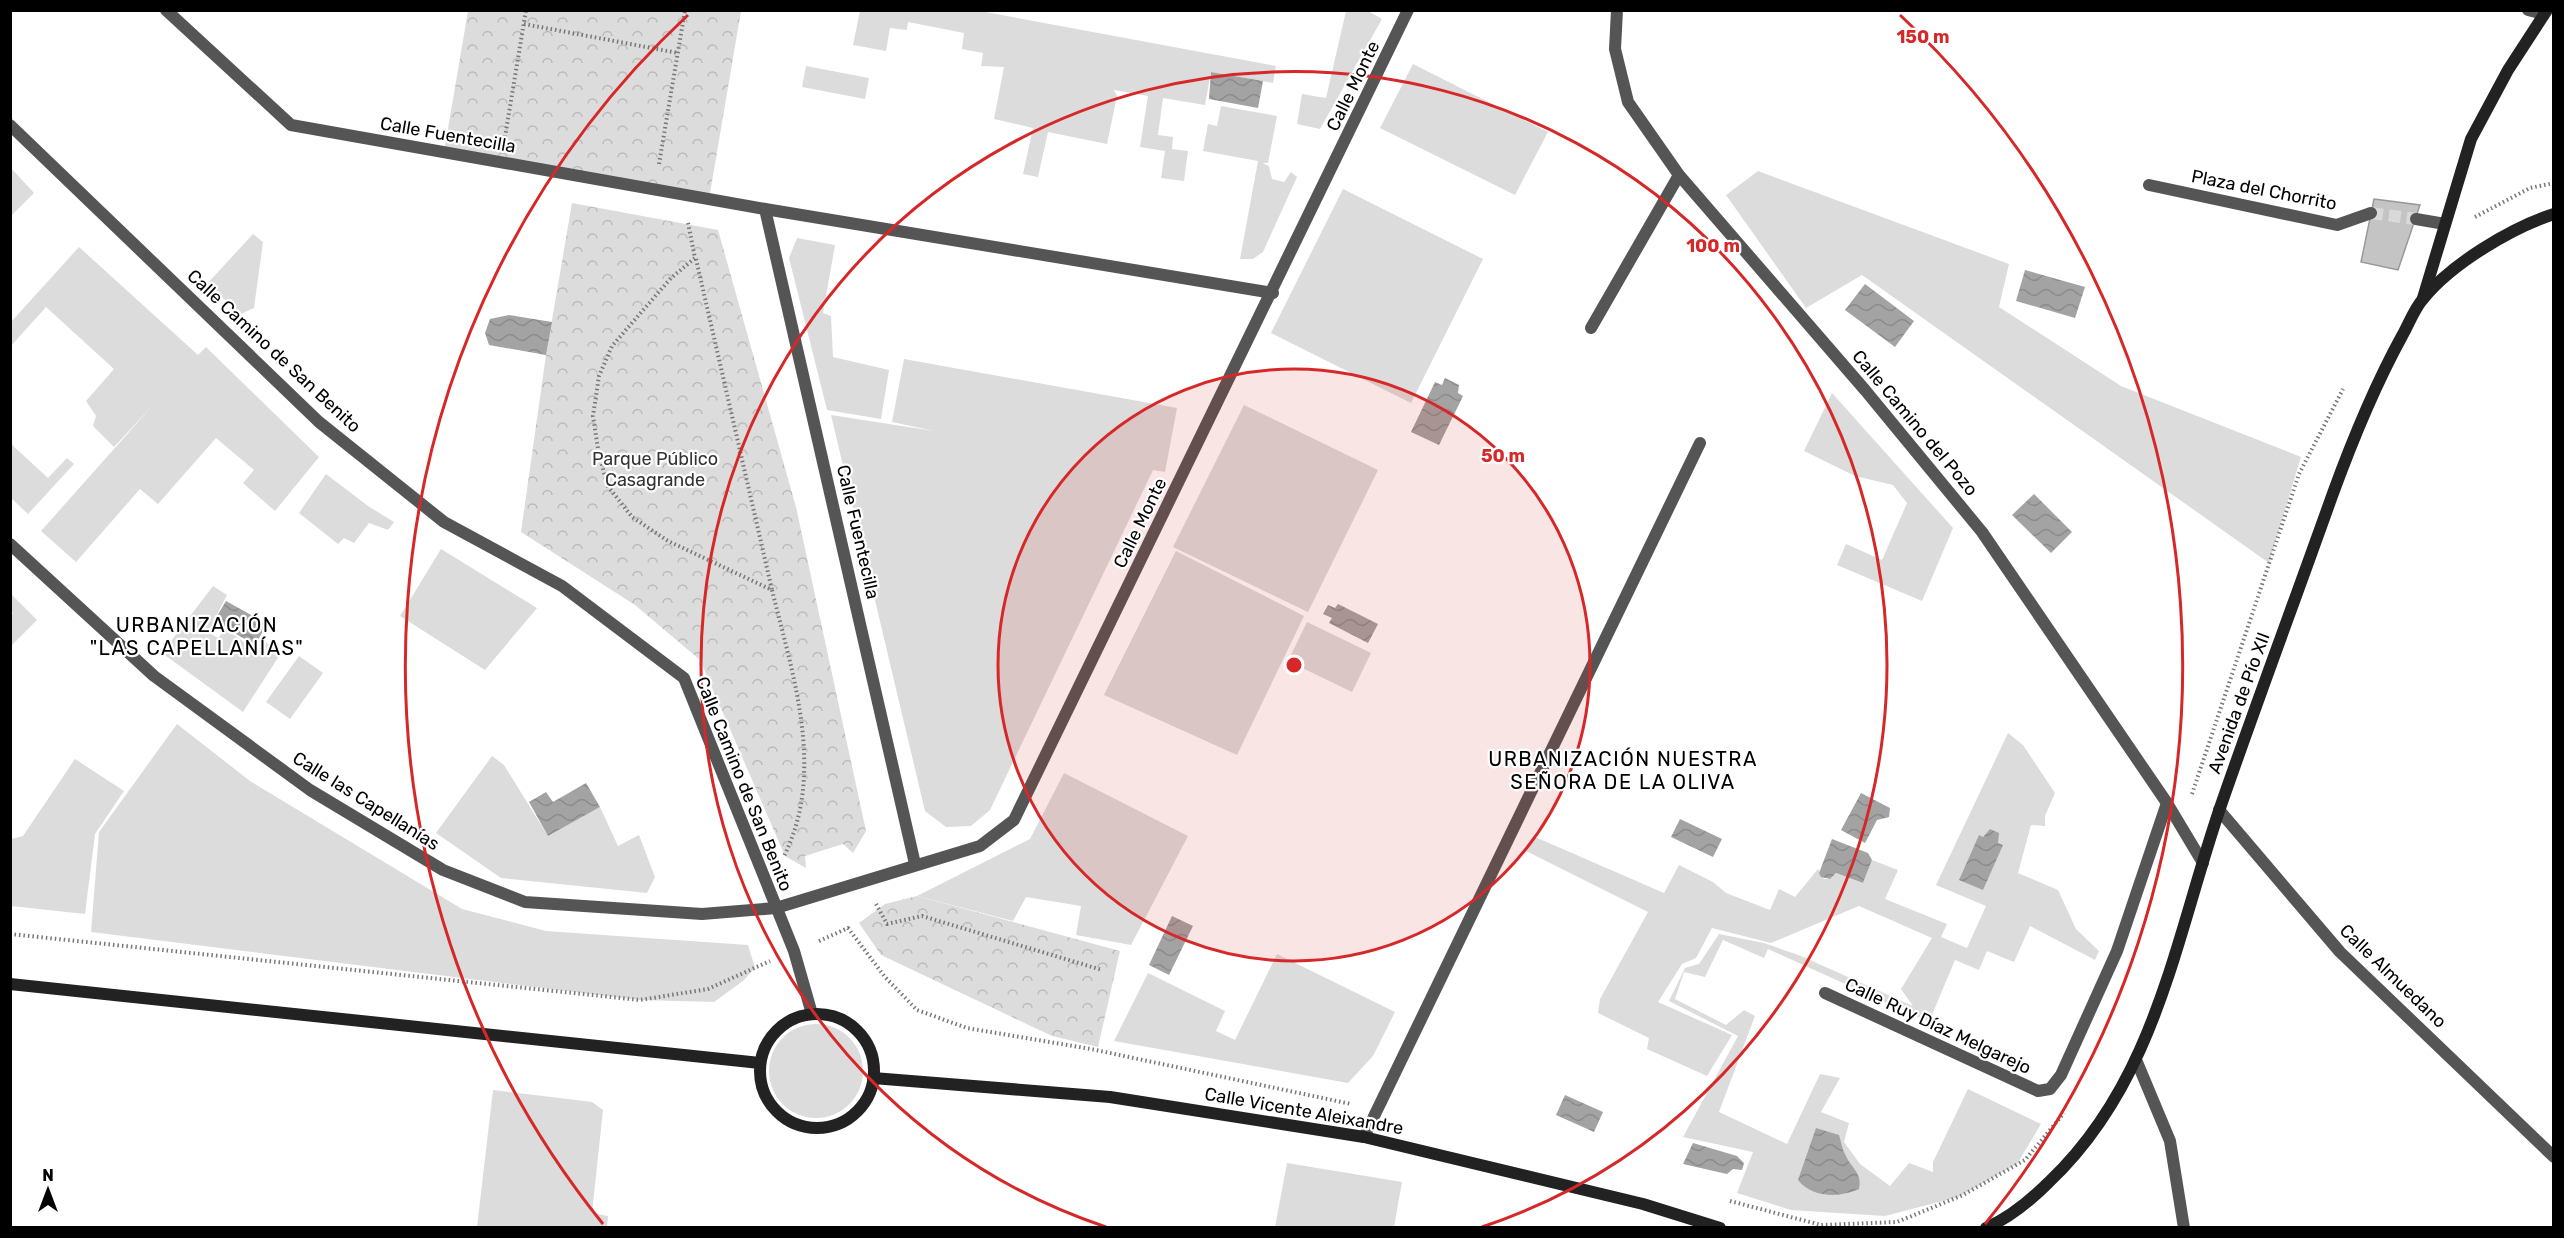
<svg xmlns="http://www.w3.org/2000/svg" width="2564" height="1238" font-family="Rubik,sans-serif">
<style>
.green{fill:#dcdcdc}
.park{fill:url(#park-crowns)}
.water{fill:url(#water-waves)}
.building{fill:#c4c4c4;stroke:#999;stroke-width:1.5}
.lines{fill:none;stroke-linecap:round;stroke-linejoin:round}
.street-tunnel{stroke:#d9d9d9;stroke-width:12;stroke-dasharray:12 6;stroke-linecap:butt}
.path{stroke:#777;stroke-width:4;stroke-dasharray:1.5 3;stroke-linecap:butt}
.street{stroke:#555;stroke-width:12}
.secondary{stroke:#222;stroke-width:12}
.ring{fill:none;stroke:#d62828;stroke-width:3}
.labels{text-anchor:middle;stroke-width:4.5;stroke-linejoin:round;paint-order:stroke}
.street-label{font-size:18px;fill:#000;stroke:#fff}
.park-label{font-size:18px;fill:#333;stroke:#fff}
.neighbourhood-label{font-size:20px;letter-spacing:1.5px;fill:#000;stroke:#fff}
.centre{fill:#d62828;stroke:#fff;stroke-width:3}
.ring-label{font-size:18px;text-anchor:middle;font-weight:bold;fill:#d62828;stroke:#fff;stroke-width:4.5;stroke-linejoin:round;paint-order:stroke}
</style>
<defs>
<pattern id="park-crowns" width="20" height="18" patternUnits="userSpaceOnUse" patternTransform="scale(1.5)"><rect width="20" height="18" fill="#dcdcdc"/><path d="M2 6a3 3 0 1 1 6 0M12 15a3 3 0 1 1 6 0" fill="none" stroke="#bbb"/></pattern>
<pattern id="water-waves" width="16" height="10" patternUnits="userSpaceOnUse" patternTransform="scale(1.5)"><rect width="16" height="10" fill="#a3a3a3"/><path d="M0 5q4-4 8 0t8 0" fill="none" stroke="#8b8b8b"/></pattern>
</defs>
<rect width="100%" height="100%" fill="#fff"/>
<!-- green -->
<g class="green">
<polygon points="860,11 980,11 1276,66 1273,83 1211,72 1205,105 1163,98 1158,135 1173,137 1172,149 1188,151 1184,181 1161,178 1165,151 1140,147 1148,96 1114,90 1117,96 1107,144 1048,132 1038,177 1023,174 1033,128 994,119 1004,67 981,66 983,53 962,49 964,33 908,22 907,30 890,28 886,51 853,45"/>
<polygon points="1346,11 1368,11 1382,19 1320,129 1297,124 1302,94 1326,98"/>
<polygon points="1413,64 1548,132 1515,195 1380,128"/>
<polygon points="806,66 869,78 865,99 802,87"/>
<polygon points="1221,106 1277,116 1268,163 1263,163 1269,166 1272,179 1284,182 1291,172 1297,177 1263,252 1253,259 1240,259 1258,161 1203,151 1208,124 1217,126"/>
<polygon points="11,168 34,193 11,216"/>
<polygon points="1758,171 2009,264 1999,307 2121,386 2301,457 2269,563 1862,275 1806,308 1726,195"/>
<polygon points="1343,189 1483,259 1411,403 1271,333"/>
<polygon points="253,234 263,242 254,308 241,314 207,284"/>
<polygon points="797,238 835,245 823,313 831,316 833,357 889,370 881,419 827,410 789,258"/>
<polygon points="79,247 198,355 206,347 319,457 275,511 243,483 254,470 216,438 158,504 140,489 76,562 41,531 154,404 114,447 93,426 96,416 86,401 114,369 46,307 11,346 11,322"/>
<polygon points="904,359 1177,408 1165,472 1153,470 990,810 971,826 946,827 925,811 831,415 934,431 892,422"/>
<polygon points="1832,393 1953,528 1922,601 1837,565 1846,544 1882,560 1907,503 1893,485 1855,476 1804,451"/>
<polygon points="1244,405 1378,470 1308,612 1173,547"/>
<polygon points="11,444 48,478 67,458 74,464 28,514 11,498"/>
<polygon points="326,474 368,506 394,522 388,530 369,523 354,543 344,538 338,544 299,513"/>
<polygon points="441,549 537,608 485,670 400,616"/>
<polygon points="1176,551 1304,616 1237,755 1104,695"/>
<polygon points="213,586 227,595 208,632 218,638 226,629 252,648 261,639 281,653 243,712 162,653"/>
<polygon points="11,594 37,620 11,646 11,616 13,613 11,610"/>
<polygon points="1307,622 1371,653 1352,692 1288,661"/>
<polygon points="299,656 323,673 290,719 266,702"/>
<polygon points="177,724 250,781 462,909 546,931 748,945 755,968 743,981 714,1002 640,1000 91,932 99,832"/>
<polygon points="2008,733 2023,745 2055,793 2045,816 2045,826 2031,825 2018,873 2058,890 2076,929 2099,951 2095,960 2030,926 2014,962 1987,951 1979,970 1955,960 1929,1022 1768,949 1764,958 1723,940 1705,977 1684,972 1675,999 1726,1025 1744,1010 1755,1016 1719,1112 1787,1144 1820,1074 1840,1078 1821,1112 1849,1123 1844,1142 1860,1164 1890,1186 1909,1163 1933,1172 1933,1162 1968,1089 2041,1124 2017,1164 1958,1197 1885,1216 1791,1210 1737,1193 1753,1152 1683,1137 1738,1036 1669,1001 1685,968 1699,964 1719,934 1764,943 1801,956 1913,1006 1901,989 1932,938 1859,906 1771,943 1712,928 1696,958 1682,964 1658,1002 1732,1035 1707,1076 1647,1049 1649,1038 1598,1013 1600,999 1648,912 1526,851 1535,837 1664,893 1679,865 1713,882 1726,893 1770,910 1779,889 1795,897 1818,869 1824,879 1830,879 1836,873 1863,883 1872,860 1898,870 1885,899 1947,924 1941,937 1967,948 1986,906 1936,885"/>
<polygon points="492,756 504,765 548,836 600,807 618,846 639,835 655,877 647,893 501,878 436,833"/>
<polygon points="75,759 124,791 95,834 85,914 11,906 11,839 23,836"/>
<polygon points="1064,773 1188,836 1131,945 1076,935 1081,906 1026,897 1013,921 917,896 1030,839"/>
<polygon points="1277,954 1395,1012 1373,1056 1348,1083 1114,1041 1148,973 1225,1011 1216,1031 1235,1040"/>
<circle cx="816" cy="1071" r="47"/>
<polygon points="493,1090 592,1102 603,1110 592,1213 608,1216 607,1227 477,1227"/>
<polygon points="1287,1163 1402,1182 1394,1227 1275,1227"/>
</g>
<!-- park -->
<g class="park">
<polygon points="468,11 741,11 709,199 444,152"/>
<polygon points="572,203 718,230 796,507 866,831 853,853 843,844 805,856 806,868 785,856 700,660 635,605 521,532 546,355"/>
<polygon points="917,896 1120,951 1098,1047 1052,1036 881,955 859,923 885,904"/>
</g>
<!-- water -->
<g class="water">
<polygon points="1211,72 1263,81 1258,108 1209,99"/>
<polygon points="2025,270 2085,287 2075,318 2016,301"/>
<polygon points="1865,284 1914,321 1895,347 1845,310"/>
<polygon points="509,315 552,322 546,355 489,345 485,333 490,319"/>
<polygon points="1445,378 1459,385 1458,393 1463,396 1439,445 1411,432 1435,382 1442,385"/>
<polygon points="2034,494 2072,532 2051,553 2012,515"/>
<polygon points="226,601 267,624 255,645 224,627 223,632 211,626"/>
<polygon points="1338,604 1378,624 1368,643 1329,623 1332,618 1323,614 1328,605 1335,608"/>
<polygon points="586,783 600,807 548,836 529,802 546,792 553,802"/>
<polygon points="1861,793 1890,808 1889,817 1877,820 1865,843 1841,830"/>
<polygon points="1680,819 1722,839 1713,857 1671,837"/>
<polygon points="1990,829 1999,833 1998,843 2003,845 1983,890 1959,880 1979,835 1983,837"/>
<polygon points="1832,839 1868,853 1872,860 1863,883 1836,873 1830,879 1821,877 1819,873"/>
<polygon points="1172,916 1193,926 1169,975 1149,965"/>
<polygon points="1565,1095 1603,1112 1594,1132 1556,1115"/>
<path d="M1816,1128l23,7c2,6 3,14 6,19 5,13 18,19 14,35 -19,9 -47,9 -61,-9z"/>
<polygon points="1693,1143 1737,1156 1744,1163 1742,1170 1733,1169 1727,1174 1683,1164"/>
</g>
<!-- building -->
<polygon class="building" points="2374,199 2420,205 2398,270 2361,262"/>
<g class="lines">
<!-- street-tunnel -->
<polyline class="street-tunnel" points="2371,213 2416,219"/>
<!-- path -->
<g class="path">
<polyline points="524,24 678,53"/>
<polyline points="505,137 526,10"/>
<polyline points="659,164 685,10"/>
<polyline points="2475,217 2530,188 2554,183"/>
<path d="M688,223l7,35 -24,20 -59,68 -13,30 -6,40 5,33 9,36 25,32 36,24 104,49c21,86 54,182 12,266"/>
<polyline points="696,259 772,590"/>
<polyline points="2192,794 2299,474 2343,389"/>
<polyline points="876,904 887,924 922,916 1102,970"/>
<polyline points="10,934 640,1000 708,989 770,961"/>
<polyline points="819,941 848,928 885,977 917,1010 967,1028 1091,1049 1351,1104"/>
<polyline points="1730,1201 1821,1225 1897,1222 1963,1195 2025,1160 2064,1113"/>
</g>
<!-- street -->
<g class="street">
<polyline points="166,10 291,125 765,209 1273,293"/>
<polyline points="1617,10 1615,49 1628,102 1679,175 1865,390 1982,532 2167,803 2203,863"/>
<polyline points="2528,10 2544,14"/>
<polyline points="10,125 319,422 444,522 562,586 684,678 794,951 812,1014"/>
<polyline points="2149,185 2337,225 2371,213"/>
<polyline points="765,209 915,864"/>
<polyline points="2416,219 2445,224"/>
<polyline points="1591,328 1679,175"/>
<polyline points="10,544 154,676 310,790 443,870 525,902 702,914 776,908 980,846 1014,820 1408,10"/>
<polyline points="2219,810 2340,952 2554,1157"/>
<polyline points="1825,993 2038,1091 2050,1089 2061,1075 2117,951 2167,803"/>
<polyline points="2137,1062 2170,1141 2184,1228"/>
<polyline points="1364,1137 1700,443"/>
</g>
<!-- secondary -->
<g class="secondary">
<polyline points="2423,298 2471,139 2508,70 2547,10"/>
<polyline points="10,984 760,1063"/>
<circle cx="817" cy="1071" r="57"/>
<polyline points="873,1078 1110,1097 1364,1137 1643,1204 1720,1228"/>
<path d="M1986,1228c23,-10 45,-28 63,-46 106,-100 126,-242 171,-374 36,-104 75,-208 112,-312 20,-55 42,-109 70,-160 7,-12 12,-27 21,-37 28,-35 88,-71 131,-85"/>
</g>
</g>
<!-- distance rings -->
<circle cx="1294" cy="665" r="296" fill="#d62828" fill-opacity=".12"/>
<g class="ring">
<circle cx="1294" cy="665" r="296"/>
<path d="M1106 1227A593 593 0 1 1 1482 1227"/>
<path d="M603 1224A889 889 0 0 1 688 15M1900 15A889 889 0 0 1 1985 1224"/>
</g>
<g class="labels">
<!-- street labels -->
<g class="street-label">
<text transform="translate(1353 86) rotate(-64)" y="6">Calle Monte</text>
<text transform="translate(448 135) rotate(10)" y="6">Calle Fuentecilla</text>
<text transform="translate(2264 190) rotate(11)" y="6">Plaza del Chorrito</text>
<text transform="translate(274 351) rotate(43)" y="6">Calle Camino de San Benito</text>
<text transform="translate(1915 423) rotate(50)" y="6">Calle Camino del Pozo</text>
<text transform="translate(1140 523) rotate(-64)" y="6">Calle Monte</text>
<text transform="translate(858 532) rotate(77)" y="6">Calle Fuentecilla</text>
<text transform="translate(2239 703) rotate(-70)" y="6">Avenida de Pío XII</text>
<text transform="translate(744 784) rotate(68)" y="6">Calle Camino de San Benito</text>
<text transform="translate(366 801) rotate(32)" y="6">Calle las Capellanías</text>
<text transform="translate(2393 976) rotate(44)" y="6">Calle Almuedano</text>
<text transform="translate(1938 1026) rotate(25)" y="6">Calle Ruy Díaz Melgarejo</text>
<text transform="translate(1304 1111) rotate(10)" y="6">Calle Vicente Aleixandre</text>
</g>
<!-- park labels -->
<g class="park-label">
<text x="655" y="465">Parque Público<tspan x="655" dy="21">Casagrande</tspan></text>
</g>
<!-- neighbourhood labels -->
<g class="neighbourhood-label">
<text x="197" y="632">URBANIZACIÓN<tspan x="197" dy="23">"LAS CAPELLANÍAS"</tspan></text>
<text x="1623" y="766">URBANIZACIÓN NUESTRA<tspan x="1623" dy="23">SEÑORA DE LA OLIVA</tspan></text>
</g>
</g>
<circle cx="1294" cy="665" r="9" class="centre"/>
<g class="ring-label">
<text x="1923" y="43">150 m</text>
<text x="1713" y="252">100 m</text>
<text x="1503" y="462">50 m</text>
</g>
<!-- border -->
<rect width="2564" height="1238" fill="none" stroke="#000000" stroke-width="24"/>
<!-- north arrow -->
<g transform="translate(48 1190)" stroke="#ffffff" stroke-width="4.5" paint-order="stroke">
<path d="M0-4.5L10 22L0 15L-10 22Z" fill="#000000"/>
<text y="-9" font-size="16" font-weight="bold" text-anchor="middle" fill="#000000">N</text>
</g>
</svg>
